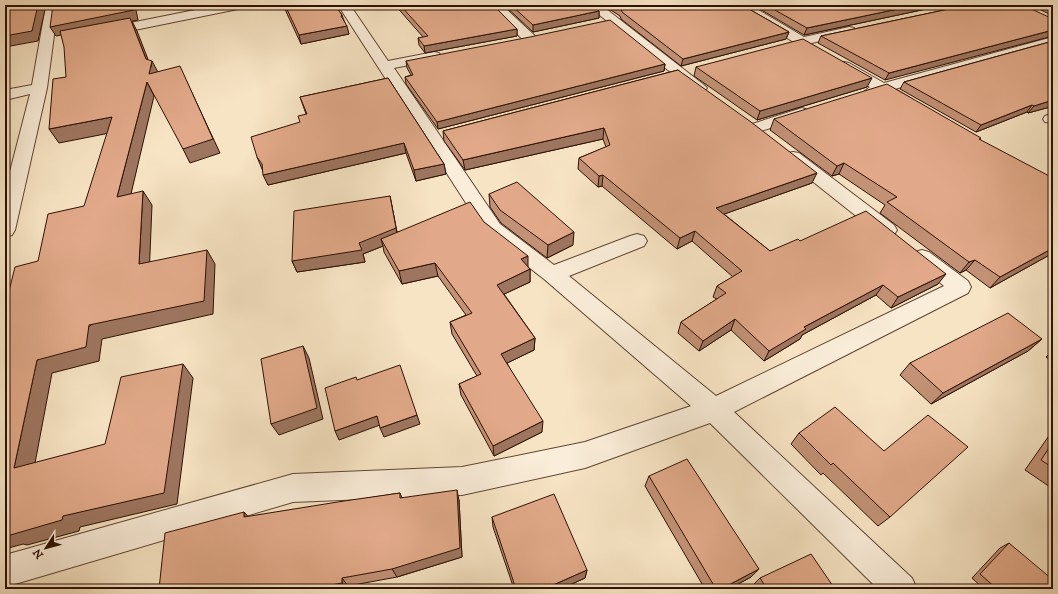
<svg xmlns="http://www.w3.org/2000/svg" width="1058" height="594" font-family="'IM FELL DW Pica',serif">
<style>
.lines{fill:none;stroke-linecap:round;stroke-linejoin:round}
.minor-casing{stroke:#604532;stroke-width:2}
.minor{fill:#faedd9;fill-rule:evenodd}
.wall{fill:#c29176;stroke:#2d1001}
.shaded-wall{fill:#9e7660;stroke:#2d1001}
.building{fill:#e1a989;stroke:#2d1001}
</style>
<rect width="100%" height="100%" fill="#f7e4c4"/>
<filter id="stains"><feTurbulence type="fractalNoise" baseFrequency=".005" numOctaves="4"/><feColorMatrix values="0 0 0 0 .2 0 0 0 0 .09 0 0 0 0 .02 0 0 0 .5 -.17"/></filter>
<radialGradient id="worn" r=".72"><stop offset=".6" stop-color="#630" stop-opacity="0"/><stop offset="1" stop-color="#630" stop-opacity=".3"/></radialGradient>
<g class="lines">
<defs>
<g id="minor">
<polygon points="46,5 58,5 47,88 15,230 12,235 5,237 5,191 30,94 5,100 5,90 32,85"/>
<polygon points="220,5 244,5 242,8 238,9 105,36 100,35 98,32 100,29"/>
<polygon points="338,5 350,5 388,61 434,52 439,53 441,56 439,59 394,68 500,224 554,265 630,236 637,234 644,236 647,241 644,246 569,276 716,396 944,286 915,262 912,257 915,252 922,250 929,252 968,281 971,287 968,293 734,412 912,578 917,589 878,589 710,423 585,468 462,495 293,502 5,587 5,555 293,474 462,467 585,442 691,406 544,279 486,234"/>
<polygon points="489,5 502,5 535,36 537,39 535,42 525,42"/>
<polygon points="587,5 601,5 704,85 707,88 704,91 699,93 694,91"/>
<polygon points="735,5 750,5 804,37 849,27 854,28 856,31 854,34 802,45 797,44 737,8"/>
<path d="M1053,37v8l-158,44 17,10 2,3 -2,3c-12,3 -22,-6 -31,-11l-8,2 -5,-2 -3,-3 5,-4 -31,-18 -2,-3 2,-3 5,-1 5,1 35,20z"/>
<polygon points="802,108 808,110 810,113 808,116 755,133 749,131 747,128 749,125"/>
<polygon points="1053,113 1053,123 1045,122 1043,119 1045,116"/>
<polygon points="793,152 799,153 894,225 897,230 894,235 887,237 880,235 787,161 784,157 787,153"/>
</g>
</defs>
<!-- minor casing -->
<use href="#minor" class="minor-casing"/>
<!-- minor -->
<use href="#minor" class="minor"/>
</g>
<!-- wall -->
<g class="wall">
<polygon points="283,5 335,5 342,15 349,34 301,44"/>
<polygon points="395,5 493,5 517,29 517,36 425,53 419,45 418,38 423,37"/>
<polygon points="504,5 593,5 599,11 599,18 533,32"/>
<polygon points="603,5 742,5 789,32 786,39 681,66 621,19 620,16"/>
<polygon points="753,5 945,5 804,35"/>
<polygon points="968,5 885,80 818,43 821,36"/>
<polygon points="1031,5 1053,5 1053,16"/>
<polygon points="1053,41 1053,109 1050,107 1028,113 1027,112 976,132 900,89 904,82"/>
<polygon points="406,61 665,64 664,71 438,129 406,84 405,77 411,75 407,68"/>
<polygon points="696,67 867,87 757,120 694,76"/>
<polygon points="678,70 812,183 724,214 770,251 800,241 938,284 891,308 876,295 802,335 800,339 764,361 731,330 699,351 678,333 681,322 717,299 713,297 717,286 733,277 692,241 677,249 602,186 598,187 578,169 579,158 606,147 603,139 465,170 444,141 443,131"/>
<polygon points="388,78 444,164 446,174 416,181 406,153 268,185 262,169 257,157 300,122 306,114 300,97"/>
<polygon points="774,119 980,139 1053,253 990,288 966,270 960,273 880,213 885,205 839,174 832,176 770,130"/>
<polygon points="489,194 573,245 547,258 501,223 490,207"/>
<polygon points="390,196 397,232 484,222 530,269 530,282 504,294 535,338 534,350 507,363 542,432 494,456 461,395 459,384 477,376 452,334 450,322 466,315 438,276 402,284 384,252 383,246 363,254 365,262 297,272 292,261"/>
<polygon points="1042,339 1028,351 931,404 900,375 910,363"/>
<polygon points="1053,350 1053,362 1046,357"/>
<polygon points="1053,430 1053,489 1025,470"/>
<polygon points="799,433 884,451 890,517 878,526 823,473 821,475 791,444"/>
<polygon points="649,476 759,569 751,577 729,589 705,589 645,486"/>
<polygon points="400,493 402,498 459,500 462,557 397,577 348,586 348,589 159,589 244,512 248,517"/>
<polygon points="492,517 587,570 585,578 561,589 514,589 493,527"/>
<polygon points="1009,543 1046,589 984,589 972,578 1000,548"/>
<polygon points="760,578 835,589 754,589 752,586"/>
</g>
<!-- shaded-wall -->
<g class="shaded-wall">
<polygon points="38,5 46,5 38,41 5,47 5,36"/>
<polygon points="133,5 135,5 138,20 132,21 137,31 151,67 152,61 159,74 149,74 146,59 131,21 56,36 50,27"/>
<polygon points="187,5 212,5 189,9"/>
<polygon points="917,5 945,5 804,35 807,28"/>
<polygon points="599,11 599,18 533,32 533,25"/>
<polygon points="347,26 349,34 301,44 299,35"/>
<polygon points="517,29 517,36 425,53 424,46"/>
<polygon points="1053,30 1053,36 885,80 889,73"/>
<polygon points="789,32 786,39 681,66 683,59"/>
<polygon points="665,64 664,71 438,129 437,122"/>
<polygon points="5,73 8,85 8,88 5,89"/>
<polygon points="872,78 867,87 757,120 760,111"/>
<polygon points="186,80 220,153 190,163 183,149"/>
<polygon points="147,82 154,96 127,211 117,197"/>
<polygon points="1053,100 1053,102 1050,107 1028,113 1034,106"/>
<polygon points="1032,105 1027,112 976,132 981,125"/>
<polygon points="112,117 120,131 59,143 49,129"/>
<polygon points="604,128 603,139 465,170 463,160"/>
<polygon points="404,143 406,153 268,185 263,175"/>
<polygon points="844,163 839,174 832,176 837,166"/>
<polygon points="444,164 446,174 416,181 414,170"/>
<polygon points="817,173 812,183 713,218 716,208"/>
<polygon points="603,175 602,186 598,187 599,176"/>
<polygon points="143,191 152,205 149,278 139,264"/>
<polygon points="390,196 398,239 381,239 383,246 363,254 365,262 297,272 292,261 359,243"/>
<polygon points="695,231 692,241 677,249 680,238"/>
<polygon points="574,232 573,245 547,258 548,245"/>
<polygon points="1053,248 1053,253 990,288 1000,277"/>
<polygon points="207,250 215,264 213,314 102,339 99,361 52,373 32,479 14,468 37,360"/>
<polygon points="528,256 528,268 521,259"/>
<polygon points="975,260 966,270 960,273 969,262"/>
<polygon points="435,263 438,276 402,284 399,271"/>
<polygon points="530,269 530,282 498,297 497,285"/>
<polygon points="946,274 938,284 891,308 898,297"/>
<polygon points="883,285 876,295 802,335 800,339 764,361 769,351 804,327"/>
<polygon points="735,319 731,330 699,351 703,341"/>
<polygon points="535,338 534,350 501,366 501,354"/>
<polygon points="1042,339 1028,351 931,404 943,393"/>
<polygon points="303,346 309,358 323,419 279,435 271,424"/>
<polygon points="183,364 193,378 177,504 80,527 79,531 27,545 23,544 5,549 5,533 63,516"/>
<polygon points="417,415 420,424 384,437 380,428"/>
<polygon points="377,416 380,425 339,440 335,431"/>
<polygon points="543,421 542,432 494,456 493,446"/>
<polygon points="457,490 459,500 462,557 397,577 392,569"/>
<polygon points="244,512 253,522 244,517"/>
<polygon points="759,569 751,577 729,589 721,589"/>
<polygon points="587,570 585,578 561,589 544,589"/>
<polygon points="342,578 348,586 348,589 347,589 342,583"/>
</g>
<!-- building -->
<g class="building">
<polygon points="5,5 38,5 32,31 5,36"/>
<polygon points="53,5 133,5 134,10 50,27"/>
<polygon points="285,5 335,5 342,15 341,16 347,26 299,35"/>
<polygon points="400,5 493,5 517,29 424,46 418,38 428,36"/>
<polygon points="511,5 593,5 599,11 533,25"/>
<polygon points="614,5 742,5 789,32 683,59 622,12 621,9"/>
<polygon points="766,5 917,5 807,28"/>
<polygon points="968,5 1023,5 1053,19 1053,30 889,73 821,36"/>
<polygon points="130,18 146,59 152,61 149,74 180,66 213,139 183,149 147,82 117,197 143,191 139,264 207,250 204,301 89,325 86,347 37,360 14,468 105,444 121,377 183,364 164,493 63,516 62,520 7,536 8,532 5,533 5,307 15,267 38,261 48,214 84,206 112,117 49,129 53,79 66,77 64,47 60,31"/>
<polygon points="610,20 665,64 437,122 405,77 413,75 406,61 530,37"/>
<polygon points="803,39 872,78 760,111 696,67"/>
<polygon points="1053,41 1053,100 1034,106 1032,105 981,125 904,82"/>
<polygon points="678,70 751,122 817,173 716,208 770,251 798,239 800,241 866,211 946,274 898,297 883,285 804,327 806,329 769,351 735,319 703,341 681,322 726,293 717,286 742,271 695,231 680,238 603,175 599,176 579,158 610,145 604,128 463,160 443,131"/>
<polygon points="388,78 444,164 414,170 404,143 263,175 262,164 257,157 251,137 300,122 298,116 307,114 300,97"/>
<polygon points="887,84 981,138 979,139 1053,178 1053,248 1000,277 975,260 969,262 887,202 897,197 844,163 837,166 774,119"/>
<polygon points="517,182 574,232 548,245 500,210 489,194"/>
<polygon points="390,196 396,228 359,243 362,250 292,261 294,211"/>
<polygon points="470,202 484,222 528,256 521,259 530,269 497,285 535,338 501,354 543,421 493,446 459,384 481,374 450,322 472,313 435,263 399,271 381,239"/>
<polygon points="1008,313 1042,339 943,393 910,363"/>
<polygon points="303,346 317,408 271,424 261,359"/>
<polygon points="400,365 417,415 380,428 377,416 335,431 325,388 356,377 357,380"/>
<polygon points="835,407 884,451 928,415 968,447 890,517 833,463 831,465 799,433"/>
<polygon points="1053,442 1053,468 1041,460"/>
<polygon points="687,459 759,569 721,589 716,589 649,476"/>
<polygon points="457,490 460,548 392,569 342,578 342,583 310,589 159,589 165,533 244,512 244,517 344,501 400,493 400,498"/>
<polygon points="554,494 587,570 544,589 516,589 492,517"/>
<polygon points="1009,543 1053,580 1046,589 997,589 980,574"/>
<polygon points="811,554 835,589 767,589 760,578"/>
</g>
<!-- margin -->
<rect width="1058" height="594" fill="none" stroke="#f7e4c4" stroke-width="20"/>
<rect x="6" y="6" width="1046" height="582" fill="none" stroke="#2d1001" stroke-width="2"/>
<rect x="10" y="10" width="1038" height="574" fill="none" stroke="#2d1001"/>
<!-- north arrow -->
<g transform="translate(46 548) rotate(234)" stroke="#faedd9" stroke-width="3" paint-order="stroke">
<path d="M0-3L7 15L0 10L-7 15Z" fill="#2d1001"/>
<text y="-6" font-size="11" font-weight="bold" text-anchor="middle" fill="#2d1001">N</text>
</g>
<rect width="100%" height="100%" filter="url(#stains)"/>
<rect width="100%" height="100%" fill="url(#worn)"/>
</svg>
